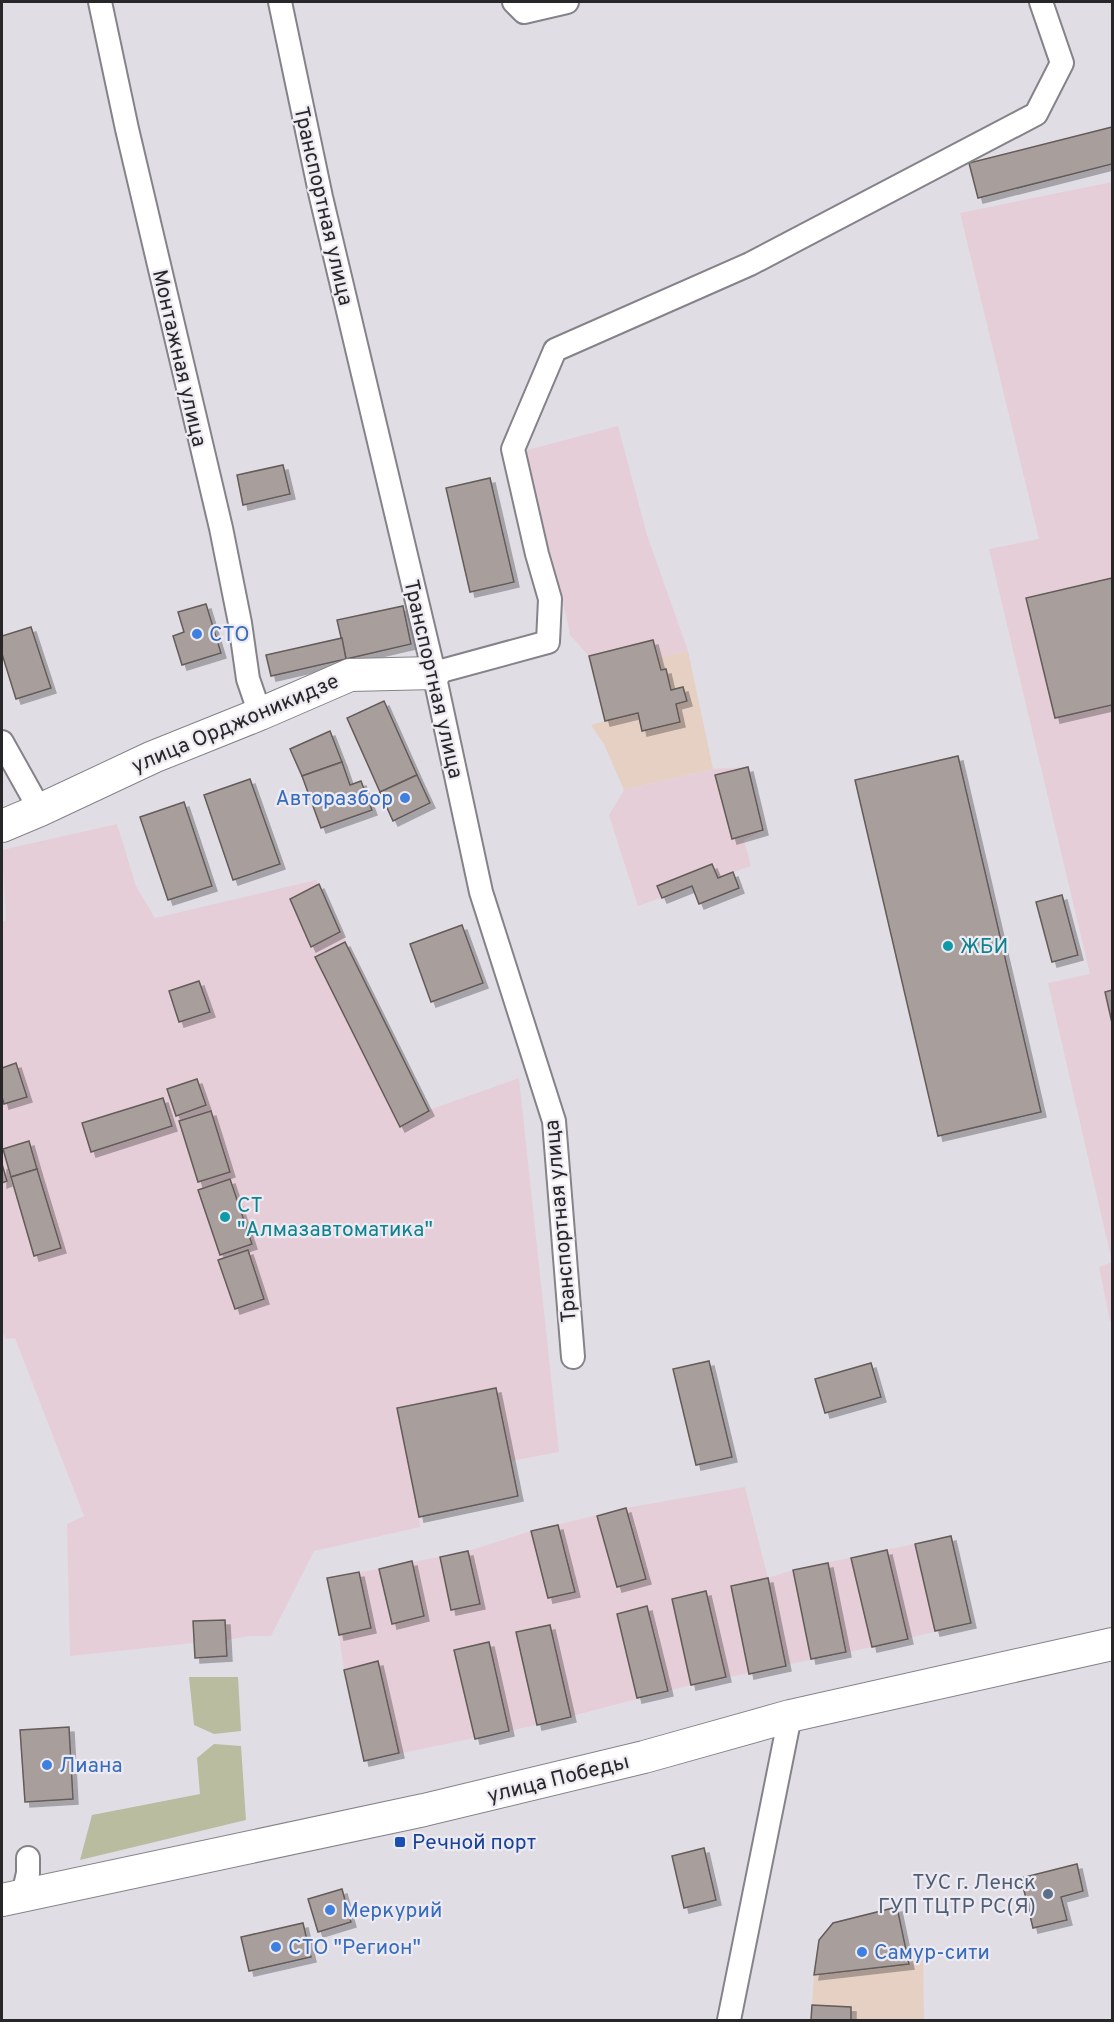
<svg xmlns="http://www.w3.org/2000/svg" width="1114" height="2022" font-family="Overpass,sans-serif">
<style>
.commercial{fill:#e6d0c4}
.industrial{fill:#e6ced8}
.green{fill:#babca0}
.building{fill:#a89f9d;stroke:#635b59;stroke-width:1.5;filter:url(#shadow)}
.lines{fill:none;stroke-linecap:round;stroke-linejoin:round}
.street-casing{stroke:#858289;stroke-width:26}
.secondary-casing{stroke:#858289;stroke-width:34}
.street{stroke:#fff;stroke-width:22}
.secondary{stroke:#fff;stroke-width:32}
.shop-dot{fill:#3f7fe0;stroke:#eeeaf2;stroke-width:2}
.culture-dot{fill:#0f9aa8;stroke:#eeeaf2;stroke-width:2}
.transit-dot{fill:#1a4fb4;stroke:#eeeaf2;stroke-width:2}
.service-dot{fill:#5c6f8a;stroke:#eeeaf2;stroke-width:2}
.labels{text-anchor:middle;stroke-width:4.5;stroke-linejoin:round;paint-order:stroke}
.street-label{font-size:21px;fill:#272628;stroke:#eeeaf2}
.shop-label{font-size:21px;fill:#366cbe;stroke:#eeeaf2;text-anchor:start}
.culture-label{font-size:21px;fill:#0d838f;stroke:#eeeaf2;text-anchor:start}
.transit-label{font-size:21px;fill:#164399;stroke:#eeeaf2;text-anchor:start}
.service-label{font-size:21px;fill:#4e5e75;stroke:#eeeaf2;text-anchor:end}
</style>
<defs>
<filter id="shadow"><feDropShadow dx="5" dy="5" stdDeviation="0" flood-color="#0004"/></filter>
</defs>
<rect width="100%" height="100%" fill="#e1dde5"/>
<!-- commercial -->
<g class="commercial">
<polygon points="653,640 658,658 688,651 713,769 624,790 604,744 591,725 605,721 589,656"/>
<polygon points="923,1960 924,2020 811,2020 814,1975 909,1964"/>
</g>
<!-- industrial -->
<g class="industrial">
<polygon points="1112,182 1112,1321 1110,1321 1099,1267 1112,1262 1048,983 1090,974 989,549 1039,539 960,213"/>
<polygon points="618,426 647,535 688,651 658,658 653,640 589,656 570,635 567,619 520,452"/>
<polygon points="748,767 763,830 744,840 751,866 638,906 609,815 624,790 713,769"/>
<polygon points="117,824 136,886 155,918 316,880 429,1110 519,1078 559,1452 511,1461 518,1496 419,1517 420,1527 314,1551 271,1636 249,1636 227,1640 227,1656 195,1658 194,1643 70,1656 67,1524 84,1516 15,1338 6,1339 2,1332 2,922 6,920 2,850"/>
<polygon points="745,1487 768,1578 793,1570 951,1536 971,1623 872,1647 691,1685 537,1725 364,1761 344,1670 339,1635 327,1579 468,1551 531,1531 626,1508"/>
</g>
<!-- green -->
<g class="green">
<polygon points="189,1677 238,1677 241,1731 214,1734 194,1725"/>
<polygon points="214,1744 241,1746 246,1820 80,1860 92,1815 200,1794 197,1758"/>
</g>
<!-- building -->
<g class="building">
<polygon points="1112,127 1112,164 978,198 969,163"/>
<polygon points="283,465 290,494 243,505 237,475"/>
<polygon points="490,478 514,582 470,592 446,488"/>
<polygon points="1112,578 1112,705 1055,718 1026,598"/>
<polygon points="206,604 221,653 182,665 173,636 184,632 178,612"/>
<polygon points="403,606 411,644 346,659 337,620"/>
<polygon points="31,627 51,688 16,699 2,654 2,636"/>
<polygon points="342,638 346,659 271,676 266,655"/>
<polygon points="653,640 661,670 666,669 671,690 683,687 687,701 676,704 680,722 642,731 638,713 605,721 589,656"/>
<polygon points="384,701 417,775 380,792 347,718"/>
<polygon points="330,731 342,762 302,776 290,749"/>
<polygon points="958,756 1041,1112 938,1136 855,780"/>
<polygon points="342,762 350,785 361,781 372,810 321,828 302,776"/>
<polygon points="748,767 763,830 732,839 715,775"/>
<polygon points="417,775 430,803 393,821 380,792"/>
<polygon points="250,779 280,864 233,880 204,795"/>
<polygon points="184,802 212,886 168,900 140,817"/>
<polygon points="712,864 718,878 733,872 739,888 699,904 692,886 662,898 657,886"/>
<polygon points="319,884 340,932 311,947 290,899"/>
<polygon points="1062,895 1078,955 1052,962 1036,902"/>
<polygon points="462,925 483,983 431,1002 410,944"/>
<polygon points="345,942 429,1111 400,1127 315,957"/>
<polygon points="199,981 210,1012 179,1022 169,991"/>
<polygon points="1112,990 1112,1023 1105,992"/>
<polygon points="16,1063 27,1097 4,1104 2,1097 2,1068"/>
<polygon points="197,1079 206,1105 176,1116 167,1089"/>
<polygon points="163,1098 172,1126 91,1152 82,1123"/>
<polygon points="211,1111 230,1172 198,1182 179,1121"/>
<polygon points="29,1141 37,1169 11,1177 3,1149"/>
<polygon points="2,1164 7,1181 2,1183"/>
<polygon points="37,1169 61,1248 34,1256 11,1177"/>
<polygon points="230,1179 252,1244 220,1255 198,1190"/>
<polygon points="248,1250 264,1299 235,1309 218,1260"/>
<polygon points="709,1361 732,1457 696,1465 673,1369"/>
<polygon points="871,1363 881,1397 825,1413 815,1379"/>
<polygon points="496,1388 518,1496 419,1517 397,1408"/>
<polygon points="626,1508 646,1579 617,1587 597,1516"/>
<polygon points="558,1525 575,1592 548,1598 531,1531"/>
<polygon points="951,1536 971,1623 935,1631 915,1544"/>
<polygon points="887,1550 908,1639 872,1647 851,1558"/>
<polygon points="468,1551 480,1604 451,1610 440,1557"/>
<polygon points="412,1561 424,1616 392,1624 379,1569"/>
<polygon points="828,1563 846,1652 811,1659 793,1570"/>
<polygon points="359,1572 371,1628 339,1635 327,1578"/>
<polygon points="768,1578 786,1666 749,1674 731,1586"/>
<polygon points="706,1591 726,1677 691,1685 672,1599"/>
<polygon points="647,1606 668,1691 637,1698 617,1614"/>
<polygon points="225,1620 227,1656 195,1658 193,1621"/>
<polygon points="550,1625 571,1717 537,1725 516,1632"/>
<polygon points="489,1642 509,1731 475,1739 454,1650"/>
<polygon points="378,1661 399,1753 364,1761 344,1670"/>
<polygon points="69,1727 73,1799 25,1802 20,1730"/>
<polygon points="704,1848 716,1900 684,1908 672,1856"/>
<polygon points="1077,1864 1083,1891 1061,1897 1067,1920 1033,1928 1021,1878"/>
<polygon points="342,1889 351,1922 318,1932 308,1899"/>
<polygon points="897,1907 909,1964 814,1975 819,1940 833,1923"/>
<polygon points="303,1923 311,1957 249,1971 241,1937"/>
<polygon points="812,2005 851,2007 851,2020 811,2020"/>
</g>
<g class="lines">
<defs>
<g id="street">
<polyline points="100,2 127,129 221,528 240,623 248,679 260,714"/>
<polyline points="280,2 321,197 434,673 481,892 554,1121 573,1357"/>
<polyline points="514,2 524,12 567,2"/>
<polyline points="434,673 548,642 550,599 537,554 513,449 555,350 750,264 1036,114 1062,63 1041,2"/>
<polyline points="2,742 40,810"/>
<polyline points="23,1895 28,1873 28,1858"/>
<polyline points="729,2020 790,1716"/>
</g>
<g id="secondary">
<polyline points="2,826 40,810 153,757 260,714 350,675 434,673"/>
<polyline points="2,1900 424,1810 644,1757 790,1716 1112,1644"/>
</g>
</defs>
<!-- street casing -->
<use href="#street" class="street-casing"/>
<!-- secondary casing -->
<use href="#secondary" class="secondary-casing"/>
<!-- street -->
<use href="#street" class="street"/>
<!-- secondary -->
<use href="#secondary" class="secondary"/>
</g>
<!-- markers -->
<g class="shop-dot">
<circle cx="197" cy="634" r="6"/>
<circle cx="405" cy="798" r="6"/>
<circle cx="47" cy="1765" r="6"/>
<circle cx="330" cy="1910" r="6"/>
<circle cx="276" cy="1947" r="6"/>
<circle cx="862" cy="1952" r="6"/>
</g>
<g class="culture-dot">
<circle cx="948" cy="946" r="6"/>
<circle cx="225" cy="1217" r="6"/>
</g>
<rect class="transit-dot" x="394" y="1836" width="12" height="12" rx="3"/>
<circle class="service-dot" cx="1048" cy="1894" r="6"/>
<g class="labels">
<!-- street labels -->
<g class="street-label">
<text transform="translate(324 206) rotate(77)" y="7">Транспортная улица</text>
<text transform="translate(180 358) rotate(77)" y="7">Монтажная улица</text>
<text transform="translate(434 679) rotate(77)" y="7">Транспортная улица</text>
<text transform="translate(235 723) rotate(-23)" y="7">улица Орджоникидзе</text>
<text transform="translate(560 1221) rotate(-95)" y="7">Транспортная улица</text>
<text transform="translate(558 1778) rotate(-14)" y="7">улица Победы</text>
</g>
<!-- shop labels -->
<g class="shop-label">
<text x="209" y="641">СТО</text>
<text x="393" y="805" text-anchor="end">Авторазбор</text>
<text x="59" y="1772">Лиана</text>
<text x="342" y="1917">Меркурий</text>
<text x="288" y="1954">СТО "Регион"</text>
<text x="874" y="1959">Самур-сити</text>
</g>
<!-- culture labels -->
<g class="culture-label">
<text x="960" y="953">ЖБИ</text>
<text x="237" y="1212">СТ<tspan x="237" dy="24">"Алмазавтоматика"</tspan></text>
</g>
<!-- transit labels -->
<g class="transit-label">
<text x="412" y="1849">Речной порт</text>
</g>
<!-- service labels -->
<g class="service-label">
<text x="1036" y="1889">ТУС г. Ленск<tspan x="1036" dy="24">ГУП ТЦТР РС(Я)</tspan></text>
</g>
</g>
<!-- border -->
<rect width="1114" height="2022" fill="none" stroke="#272628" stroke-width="6"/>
</svg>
